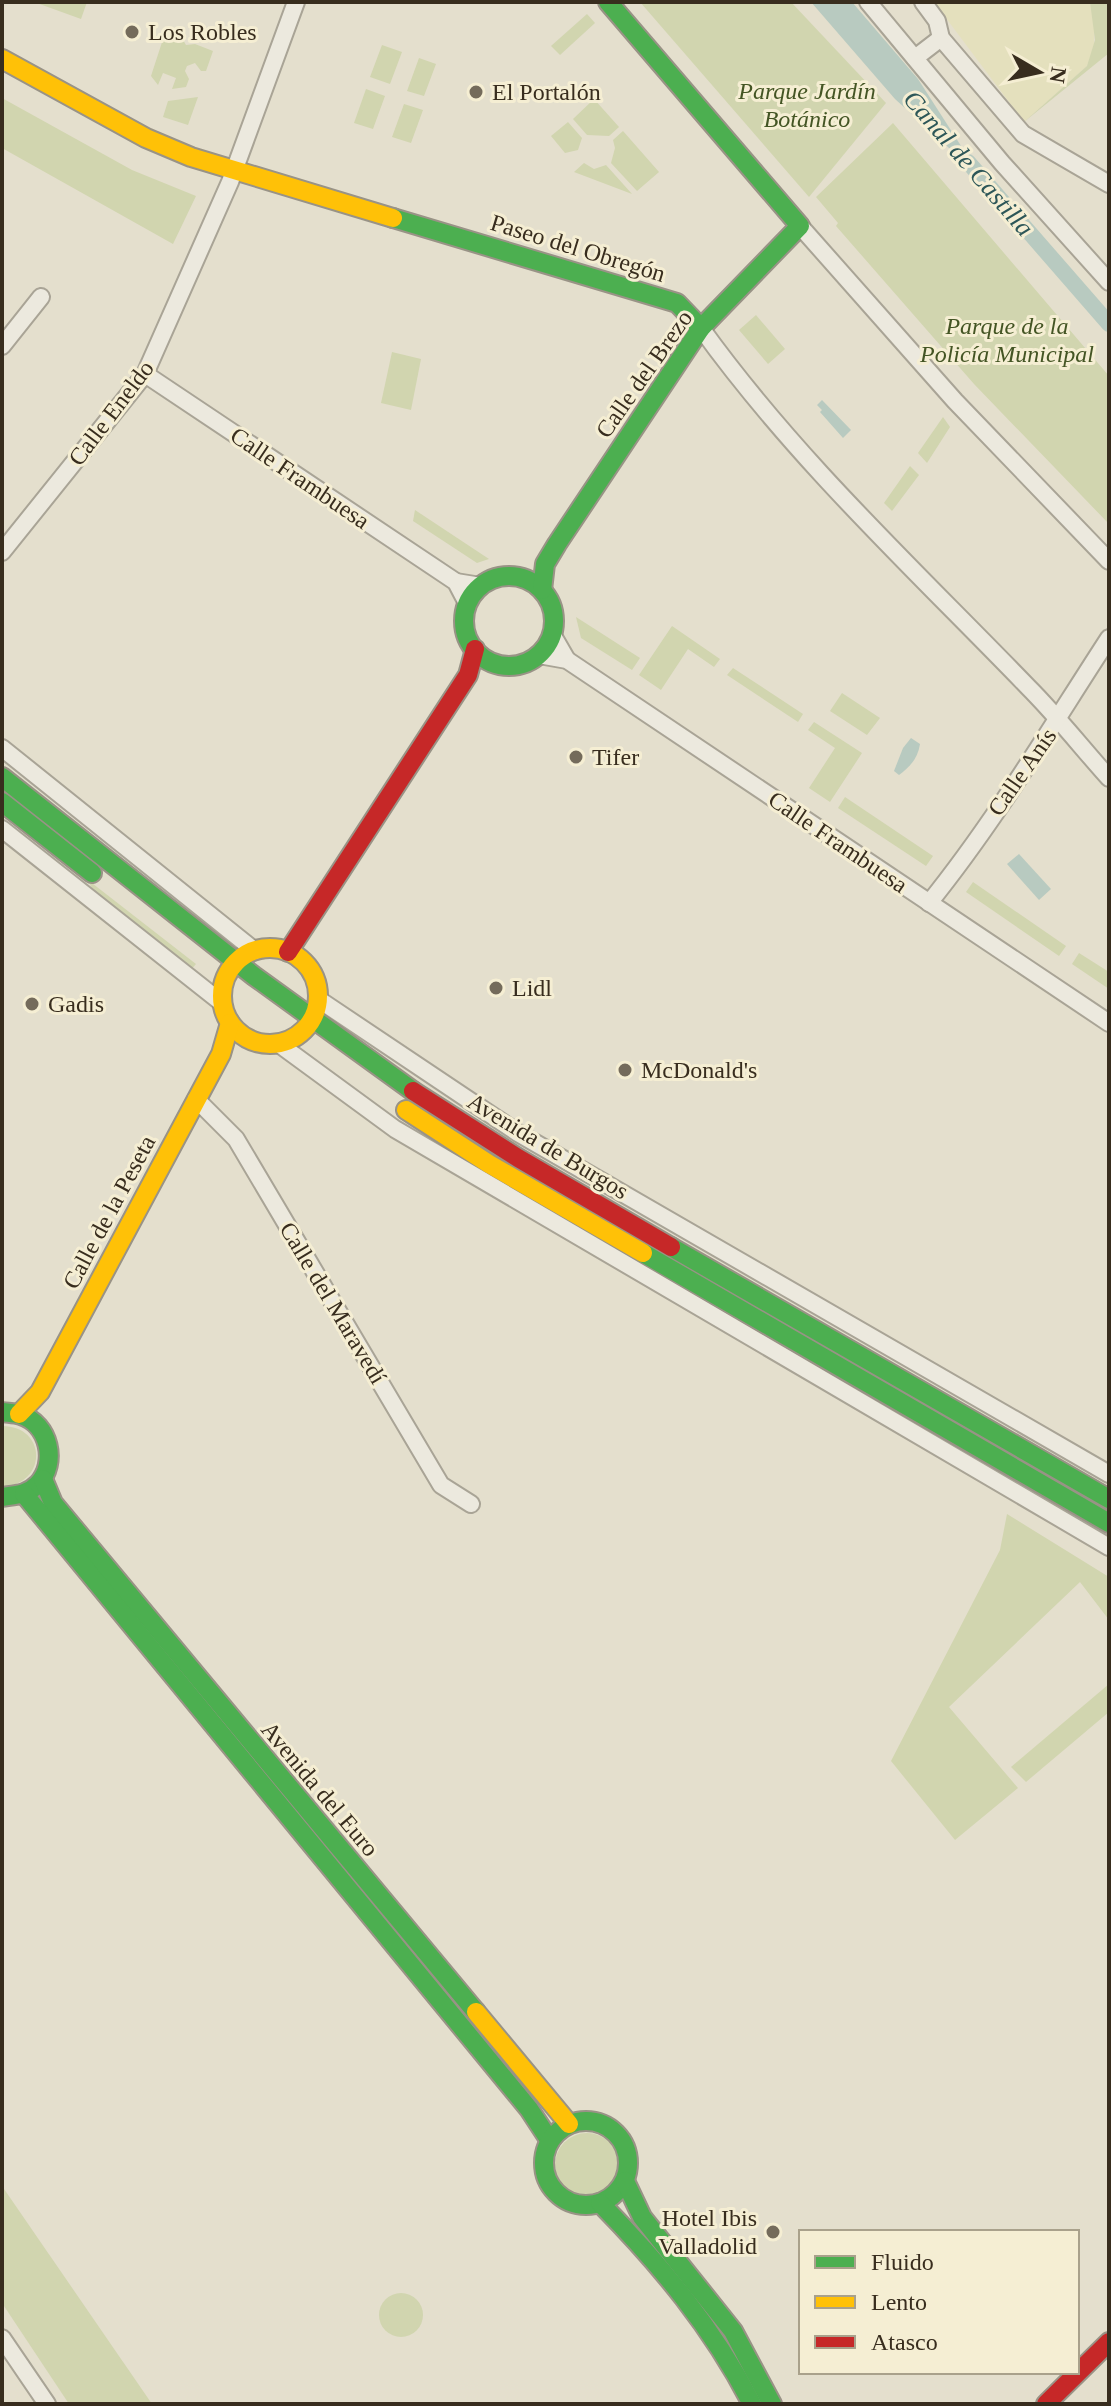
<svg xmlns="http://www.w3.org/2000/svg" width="1111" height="2406" font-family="'Times New Roman',serif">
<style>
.farmland{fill:#e4e0bd}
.green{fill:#d1d5af}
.water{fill:#b8cac0}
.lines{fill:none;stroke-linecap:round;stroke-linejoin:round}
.canal{stroke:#b8cac0;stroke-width:16}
.street-casing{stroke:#a9a496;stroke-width:20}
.fast-casing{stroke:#999386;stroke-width:22}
.slow-casing{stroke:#999386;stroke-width:22}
.jam-casing{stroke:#999386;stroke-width:22}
.street{stroke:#ece9de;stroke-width:16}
.fast{stroke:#4caf50;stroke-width:18}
.slow{stroke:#ffc107;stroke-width:18}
.jam{stroke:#c62828;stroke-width:18}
.poi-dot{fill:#746b5b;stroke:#f5eed3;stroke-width:3}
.labels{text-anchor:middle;stroke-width:6;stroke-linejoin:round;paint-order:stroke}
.poi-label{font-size:24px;fill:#382d1e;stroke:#f5eed3;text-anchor:start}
.park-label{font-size:24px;font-style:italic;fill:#445524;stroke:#f5eed3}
.street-label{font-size:24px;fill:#382d1e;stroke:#f5eed3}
.water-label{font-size:26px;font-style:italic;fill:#2d5758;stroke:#f5eed3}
</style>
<rect width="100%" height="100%" fill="#e4dfcd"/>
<!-- farmland -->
<polygon class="farmland" points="934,2 1090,2 1094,25 1094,50 1087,66 1024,122"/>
<!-- green -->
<g class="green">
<polygon points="34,2 87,2 81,19"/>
<polygon points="640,2 791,2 886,103 809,197"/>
<polygon points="1090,2 1109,2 1109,53 1024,122 1087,66 1095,40"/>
<polygon points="587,14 595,23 560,55 551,46"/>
<polygon points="165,33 182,38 186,45 195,44 213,51 206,71 201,71 195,63 187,66 185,71 189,79 186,87 172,89 176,78 163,73 158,85 151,76"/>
<polygon points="382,45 402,52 390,84 370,77"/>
<polygon points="419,58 436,64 424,96 407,91"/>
<polygon points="366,89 385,96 373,129 354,123"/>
<polygon points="198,97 188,125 163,117 168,101"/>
<polygon points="2,98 132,170 196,196 173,244 2,148"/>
<polygon points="594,99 619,127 609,136 587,135 573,119"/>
<polygon points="404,104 423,110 411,143 392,137"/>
<polygon points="568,122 582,138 578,150 565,153 551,136"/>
<polygon points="893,123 1109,376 1109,524 974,384 836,226 838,223 816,197"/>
<polygon points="623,131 659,172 637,191 611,163 615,148 613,140"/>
<polygon points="584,163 594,169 606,165 632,194 574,172"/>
<polygon points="756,315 785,349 768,364 739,330"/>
<polygon points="392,352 421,359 411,410 381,403"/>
<polygon points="943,417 950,427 927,463 918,453"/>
<polygon points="910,466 919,475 892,511 884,503"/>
<polygon points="415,510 489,559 477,563 413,521"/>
<polygon points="576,617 640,658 632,670 581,638"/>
<polygon points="672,626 720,659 714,667 688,649 661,690 639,675"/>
<polygon points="733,668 803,714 798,722 727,675"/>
<polygon points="842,693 880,718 867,735 830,711"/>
<polygon points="814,722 862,753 830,802 809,788 835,748 808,730"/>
<polygon points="845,797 933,856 926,866 838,808"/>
<path d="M88,880l108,84 -6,7c-19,-15 -98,-72 -102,-91z"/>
<polygon points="973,882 1066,946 1059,956 966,892"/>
<polygon points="1079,953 1109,972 1109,989 1072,964"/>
<path d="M2,1426c45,0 46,58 0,61z"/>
<polygon points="1007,1514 1109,1577 1109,1620 1080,1582 949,1707 1018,1788 955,1840 891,1761 1000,1550"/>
<polygon points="1109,1684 1109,1712 1026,1782 1011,1767"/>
<circle cx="587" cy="2165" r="32"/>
<polygon points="2,2186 152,2404 69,2404 2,2303"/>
<circle cx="401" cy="2315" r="22"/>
</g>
<!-- water -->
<g class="water">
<polygon points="811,2 852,2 918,79 981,177 895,99"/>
<polygon points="822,400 851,430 843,438 820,412 822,410 817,405"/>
<path d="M911,738l9,6c-2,14 -10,23 -21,31l-5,-4 9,-23z"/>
<polygon points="1019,854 1051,889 1039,900 1007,864"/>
</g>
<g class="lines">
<!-- canal -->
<polyline class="canal" points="968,162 1109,324"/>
<defs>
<g id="street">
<polyline points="868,2 1002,163 1109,282"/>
<polyline points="923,2 937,21 941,38 1023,134 1109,184"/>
<polyline points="915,58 941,38"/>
<polyline points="800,226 955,401 1109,561"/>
<path d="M701,328c95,132 215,243 327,359 29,29 54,61 81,91"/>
<polyline points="2,346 41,297"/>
<polyline points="145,374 456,582 467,603"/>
<polyline points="2,552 145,374 230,182 296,2"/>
<polyline points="456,582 481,586"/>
<polyline points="552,634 567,660"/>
<polyline points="539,655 567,660 1109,1023"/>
<polyline points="2,748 255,951"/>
<polyline points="2,829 222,1003"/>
<path d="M929,903c67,-83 122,-176 180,-265"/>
<polyline points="318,999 518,1133 1109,1474"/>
<polyline points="279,1044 395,1129 1109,1547"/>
<polyline points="196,1099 236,1139 441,1485 471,1504"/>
<polyline points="2,2338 47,2404"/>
</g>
<g id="fast">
<polyline points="393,218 677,303 701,328"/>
<circle cx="509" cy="621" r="45"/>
<polyline points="542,590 545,564 557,544 701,328 800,226 608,2"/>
<polyline points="2,777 254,976 413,1091"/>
<polyline points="2,802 92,873"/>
<polyline points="671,1247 1109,1499"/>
<polyline points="643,1253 1109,1523"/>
<path d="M2,1412c6,1 13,1 19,3 28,9 37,48 17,69 -10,11 -23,11 -36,13"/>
<polyline points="43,1479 53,1503 476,2012"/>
<polyline points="24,1494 529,2109 550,2141"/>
<circle cx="586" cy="2163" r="42"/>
<polyline points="625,2181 642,2217 733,2331 772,2404"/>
<path d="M600,2203c60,61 113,125 152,201"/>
</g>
<g id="slow">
<polyline points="2,59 146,138 191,157 393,218"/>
<circle cx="270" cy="996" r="48"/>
<polyline points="406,1110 489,1164 643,1253"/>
<polyline points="19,1414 40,1392 221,1054 230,1023"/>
<polyline points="476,2012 569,2124"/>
</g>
<g id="jam">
<polyline points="288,952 468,675 475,649"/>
<polyline points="413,1091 518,1158 671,1247"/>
<polyline points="1046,2404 1109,2342"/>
</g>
</defs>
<!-- street casing -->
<use href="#street" class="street-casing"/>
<!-- fast casing -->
<use href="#fast" class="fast-casing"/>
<!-- slow casing -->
<use href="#slow" class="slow-casing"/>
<!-- jam casing -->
<use href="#jam" class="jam-casing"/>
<!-- street -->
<use href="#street" class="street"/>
<!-- fast -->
<use href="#fast" class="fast"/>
<!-- slow -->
<use href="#slow" class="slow"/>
<!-- jam -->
<use href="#jam" class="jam"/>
</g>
<!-- markers -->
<g class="poi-dot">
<circle cx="132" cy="32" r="8"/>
<circle cx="476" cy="92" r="8"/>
<circle cx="576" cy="757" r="8"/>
<circle cx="496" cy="988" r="8"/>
<circle cx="32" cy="1004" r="8"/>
<circle cx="625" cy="1070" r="8"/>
<circle cx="773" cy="2232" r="8"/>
</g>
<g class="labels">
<!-- poi labels -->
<g class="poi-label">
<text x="148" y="40">Los Robles</text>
<text x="492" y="100">El Portalón</text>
<text x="592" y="765">Tifer</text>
<text x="512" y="996">Lidl</text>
<text x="48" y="1012">Gadis</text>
<text x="641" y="1078">McDonald's</text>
<text x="757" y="2226" text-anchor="end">Hotel Ibis<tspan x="757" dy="28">Valladolid</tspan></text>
</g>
<!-- park labels -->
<g class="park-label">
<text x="807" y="99">Parque Jardín<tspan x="807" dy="28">Botánico</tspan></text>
<text x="1007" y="334">Parque de la<tspan x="1007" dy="28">Policía Municipal</tspan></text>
</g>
<!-- street labels -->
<g class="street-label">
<text transform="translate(578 248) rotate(17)" y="8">Paseo del Obregón</text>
<text transform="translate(644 374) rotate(-55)" y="8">Calle del Brezo</text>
<text transform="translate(111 413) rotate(-53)" y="8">Calle Eneldo</text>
<text transform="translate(300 478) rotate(34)" y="8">Calle Frambuesa</text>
<text transform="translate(1022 772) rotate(-55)" y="8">Calle Anís</text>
<text transform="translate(838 842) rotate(34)" y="8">Calle Frambuesa</text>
<text transform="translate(548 1146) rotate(31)" y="8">Avenida de Burgos</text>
<text transform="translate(109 1212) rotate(-62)" y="8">Calle de la Peseta</text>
<text transform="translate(333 1303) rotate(59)" y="8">Calle del Maravedí</text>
<text transform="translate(320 1789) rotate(50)" y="8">Avenida del Euro</text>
</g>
<!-- water labels -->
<g class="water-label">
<text transform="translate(969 163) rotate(49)" y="9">Canal de Castilla</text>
</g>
</g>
<!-- border -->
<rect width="1111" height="2406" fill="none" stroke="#382d1e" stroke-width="8"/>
<!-- legend -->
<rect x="799" y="2230" width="280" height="144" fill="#f5eed3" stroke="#a9a18b" stroke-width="2"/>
<rect x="815" y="2256" width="40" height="12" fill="#4caf50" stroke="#a9a18b" stroke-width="2"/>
<text x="871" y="2270" font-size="24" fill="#382d1e">Fluido</text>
<rect x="815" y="2296" width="40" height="12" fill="#ffc107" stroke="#a9a18b" stroke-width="2"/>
<text x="871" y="2310" font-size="24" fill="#382d1e">Lento</text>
<rect x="815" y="2336" width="40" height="12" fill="#c62828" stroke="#a9a18b" stroke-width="2"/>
<text x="871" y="2350" font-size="24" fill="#382d1e">Atasco</text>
<!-- north arrow -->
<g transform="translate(1039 72) rotate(99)" stroke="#f5eed3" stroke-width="6" paint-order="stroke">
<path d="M0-6L14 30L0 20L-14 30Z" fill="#382d1e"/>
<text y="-12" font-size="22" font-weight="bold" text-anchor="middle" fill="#382d1e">N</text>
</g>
</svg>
